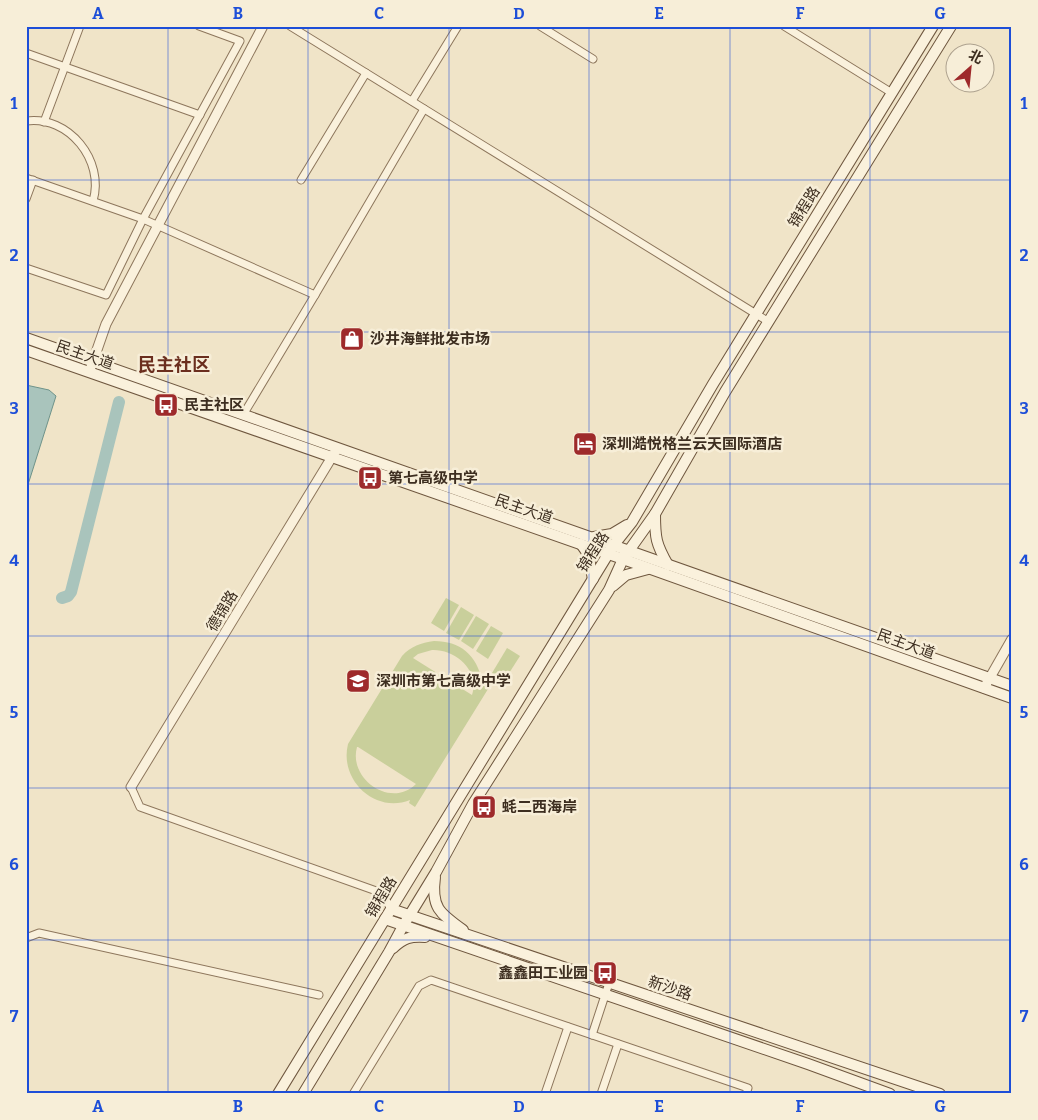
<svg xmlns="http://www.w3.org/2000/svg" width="1038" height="1120" font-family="Bitter,'Noto Sans SC',serif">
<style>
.green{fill:#c9cf9b;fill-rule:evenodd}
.water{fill:#a9c4bc;stroke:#6f938a}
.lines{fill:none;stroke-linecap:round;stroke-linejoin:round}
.river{stroke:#a9c4bc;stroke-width:12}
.minor-casing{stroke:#8d765c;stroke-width:9}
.tertiary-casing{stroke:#8d765c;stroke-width:11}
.secondary-casing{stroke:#6f573f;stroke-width:12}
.minor{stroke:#faf1dc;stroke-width:7}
.tertiary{stroke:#faf1dc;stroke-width:9}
.secondary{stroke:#faf1dc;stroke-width:10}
.grid{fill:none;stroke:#1d4ed8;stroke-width:1;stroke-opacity:0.55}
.labels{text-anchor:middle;stroke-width:5;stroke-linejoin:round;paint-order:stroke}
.street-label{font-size:15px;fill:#3d2e20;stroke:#f7eed8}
.poi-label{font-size:15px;font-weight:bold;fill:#3d2e20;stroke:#f7eed8;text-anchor:start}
.quarter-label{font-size:18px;font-weight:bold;fill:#6b2e1e;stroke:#f7eed8}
.neatline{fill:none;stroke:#1d4ed8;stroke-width:2}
.grid-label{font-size:16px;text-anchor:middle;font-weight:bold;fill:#1d4ed8}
</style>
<rect width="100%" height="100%" fill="#f0e4c8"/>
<!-- green -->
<g class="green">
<polygon points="446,598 459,605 444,631 431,623"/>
<polygon points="461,607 474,615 459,640 446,633"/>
<polygon points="476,616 489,624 473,649 461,641"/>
<polygon points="491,626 503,633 488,659 476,651"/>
<path d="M434,641c26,0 43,14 48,40l4,-5 7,5 -78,126 -6,-4 1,-3c-35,14 -71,-20 -62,-56l54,-88c9,-10 19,-13 32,-15zM432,650c23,-1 48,20 40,45l-59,-37 5,-4zM357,747h1l58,37c-25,25 -68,-5 -59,-37z"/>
<polygon points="507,648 520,656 504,681 492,673"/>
</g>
<!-- water -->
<polygon class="water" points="26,385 49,390 56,396 26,491"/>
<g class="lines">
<!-- river -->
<polyline class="river" points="62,598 68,596 71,592 119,402"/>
<defs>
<g id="minor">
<polyline points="290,26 769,322"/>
<polyline points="540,26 593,59"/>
<polyline points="784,26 892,93"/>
<polyline points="26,53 200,115"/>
<polyline points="412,101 458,26"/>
<path d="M26,121c43,-6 79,40 67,80"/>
<polyline points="44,122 80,26"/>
<polyline points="26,178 143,219 315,295"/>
<polyline points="301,180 366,73"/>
<polyline points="26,199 33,180"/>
<polyline points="26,268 106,295 143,219 240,41 199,26"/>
<polyline points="243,415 315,295 424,109"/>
<polyline points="131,787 140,807 382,893 391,909"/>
<polyline points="26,938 39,933 319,995"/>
<polyline points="592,1035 609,983"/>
<polyline points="353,1094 419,986 431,980 748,1088 746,1094"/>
<polyline points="545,1094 568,1027"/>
<polyline points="601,1094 618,1044"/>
</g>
<g id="tertiary">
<polyline points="91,367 106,324 263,26"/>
<polyline points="984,688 1012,639"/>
<polyline points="131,787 335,452"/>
</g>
<g id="secondary">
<polyline points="26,338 1012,686"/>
<polyline points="26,350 623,559 1012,698"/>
<path d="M655,514c0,24 1,30 13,51"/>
<polyline points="594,537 612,534 627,525"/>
<polyline points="581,544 588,554 593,579"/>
<polyline points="613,586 626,575 648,569"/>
<path d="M435,877c-4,30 4,36 28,53"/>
<polyline points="391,909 940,1094"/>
<polyline points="385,919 808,1064 890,1094"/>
<path d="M393,948c11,-10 17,-12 32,-11"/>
<polyline points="278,1094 613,546 632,522 713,384 933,26"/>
<polyline points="303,1094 389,952 403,926 436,872 473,804 609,590 623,559 655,514 725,392 951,26"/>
</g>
</defs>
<!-- minor casing -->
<use href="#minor" class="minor-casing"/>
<!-- tertiary casing -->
<use href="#tertiary" class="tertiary-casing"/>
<!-- secondary casing -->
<use href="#secondary" class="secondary-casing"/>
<!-- minor -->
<use href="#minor" class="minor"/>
<!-- tertiary -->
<use href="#tertiary" class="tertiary"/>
<!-- secondary -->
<use href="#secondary" class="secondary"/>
</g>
<!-- grid -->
<path class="grid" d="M168,26v1068M308,26v1068M449,26v1068M589,26v1068M730,26v1068M870,26v1068M26,180h986M26,332h986M26,484h986M26,636h986M26,788h986M26,940h986"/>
<!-- icons -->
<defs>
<symbol id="shop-square" viewBox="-11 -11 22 22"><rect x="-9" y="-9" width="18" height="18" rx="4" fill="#9e2a2b" stroke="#f7eed8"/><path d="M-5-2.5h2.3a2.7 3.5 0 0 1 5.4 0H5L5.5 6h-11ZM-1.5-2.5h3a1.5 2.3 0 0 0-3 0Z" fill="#fff"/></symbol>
<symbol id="bus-square" viewBox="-11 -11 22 22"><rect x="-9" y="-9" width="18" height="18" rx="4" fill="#9e2a2b" stroke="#f7eed8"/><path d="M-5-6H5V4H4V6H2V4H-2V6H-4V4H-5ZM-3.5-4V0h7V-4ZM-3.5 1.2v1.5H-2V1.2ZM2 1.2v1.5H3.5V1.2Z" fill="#fff"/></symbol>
<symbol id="hotel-square" viewBox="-11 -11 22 22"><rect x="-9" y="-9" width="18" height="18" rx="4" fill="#9e2a2b" stroke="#f7eed8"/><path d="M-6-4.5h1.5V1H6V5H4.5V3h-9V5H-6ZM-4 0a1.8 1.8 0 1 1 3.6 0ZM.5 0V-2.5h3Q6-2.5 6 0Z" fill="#fff"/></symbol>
<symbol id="school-square" viewBox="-11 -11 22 22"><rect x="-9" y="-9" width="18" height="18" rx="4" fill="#9e2a2b" stroke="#f7eed8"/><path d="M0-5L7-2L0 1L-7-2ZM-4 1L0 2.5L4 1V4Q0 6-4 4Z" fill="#fff"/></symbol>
</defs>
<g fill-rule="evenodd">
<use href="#shop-square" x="338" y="325" width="28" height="28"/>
<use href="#bus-square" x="152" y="391" width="28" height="28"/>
<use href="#hotel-square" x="571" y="430" width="28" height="28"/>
<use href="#bus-square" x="356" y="464" width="28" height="28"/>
<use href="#school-square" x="344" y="667" width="28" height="28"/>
<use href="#bus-square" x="470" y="793" width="28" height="28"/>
<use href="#bus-square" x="591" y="959" width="28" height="28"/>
</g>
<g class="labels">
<!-- street labels -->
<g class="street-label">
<text transform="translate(804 207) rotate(-58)" y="5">锦程路</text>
<text transform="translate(85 355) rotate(19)" y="5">民主大道</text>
<text transform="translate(524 509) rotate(19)" y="5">民主大道</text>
<text transform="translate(593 552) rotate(-57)" y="5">锦程路</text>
<text transform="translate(222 611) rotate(-59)" y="5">德锦路</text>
<text transform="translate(906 644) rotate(20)" y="5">民主大道</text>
<text transform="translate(381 897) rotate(-59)" y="5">锦程路</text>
<text transform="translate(670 988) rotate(19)" y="5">新沙路</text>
</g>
<!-- poi labels -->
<g class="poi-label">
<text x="370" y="344">沙井海鲜批发市场</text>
<text x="184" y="410">民主社区</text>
<text x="602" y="449">深圳澔悦格兰云天国际酒店</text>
<text x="388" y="483">第七高级中学</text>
<text x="376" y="686">深圳市第七高级中学</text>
<text x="502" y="812">蚝二西海岸</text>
<text x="588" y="978" text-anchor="end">鑫鑫田工业园</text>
</g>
<!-- quarter labels -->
<g class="quarter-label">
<text x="174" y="371">民主社区</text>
</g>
</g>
<!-- border -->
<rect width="1038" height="1120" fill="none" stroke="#f7eed8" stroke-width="55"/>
<!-- north arrow -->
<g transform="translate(970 68) rotate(27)"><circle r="24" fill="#f7eed8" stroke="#ada18e"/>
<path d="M0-4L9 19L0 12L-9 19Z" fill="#9e2a2b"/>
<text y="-8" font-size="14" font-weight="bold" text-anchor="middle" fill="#3d2e20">北</text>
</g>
<rect x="28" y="28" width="982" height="1064" class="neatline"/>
<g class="grid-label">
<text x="98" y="19">A</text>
<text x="238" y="19">B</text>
<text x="379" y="19">C</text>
<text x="519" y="19">D</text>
<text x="659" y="19">E</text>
<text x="800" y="19">F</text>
<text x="940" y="19">G</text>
<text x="14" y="109">1</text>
<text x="1024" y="109">1</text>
<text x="14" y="261">2</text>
<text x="1024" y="261">2</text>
<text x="14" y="414">3</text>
<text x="1024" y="414">3</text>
<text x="14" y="566">4</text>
<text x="1024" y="566">4</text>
<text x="14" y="718">5</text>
<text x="1024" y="718">5</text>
<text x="14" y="870">6</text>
<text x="1024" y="870">6</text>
<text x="14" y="1022">7</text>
<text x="1024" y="1022">7</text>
<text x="98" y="1112">A</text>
<text x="238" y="1112">B</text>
<text x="379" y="1112">C</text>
<text x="519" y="1112">D</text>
<text x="659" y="1112">E</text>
<text x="800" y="1112">F</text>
<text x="940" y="1112">G</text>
</g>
</svg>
